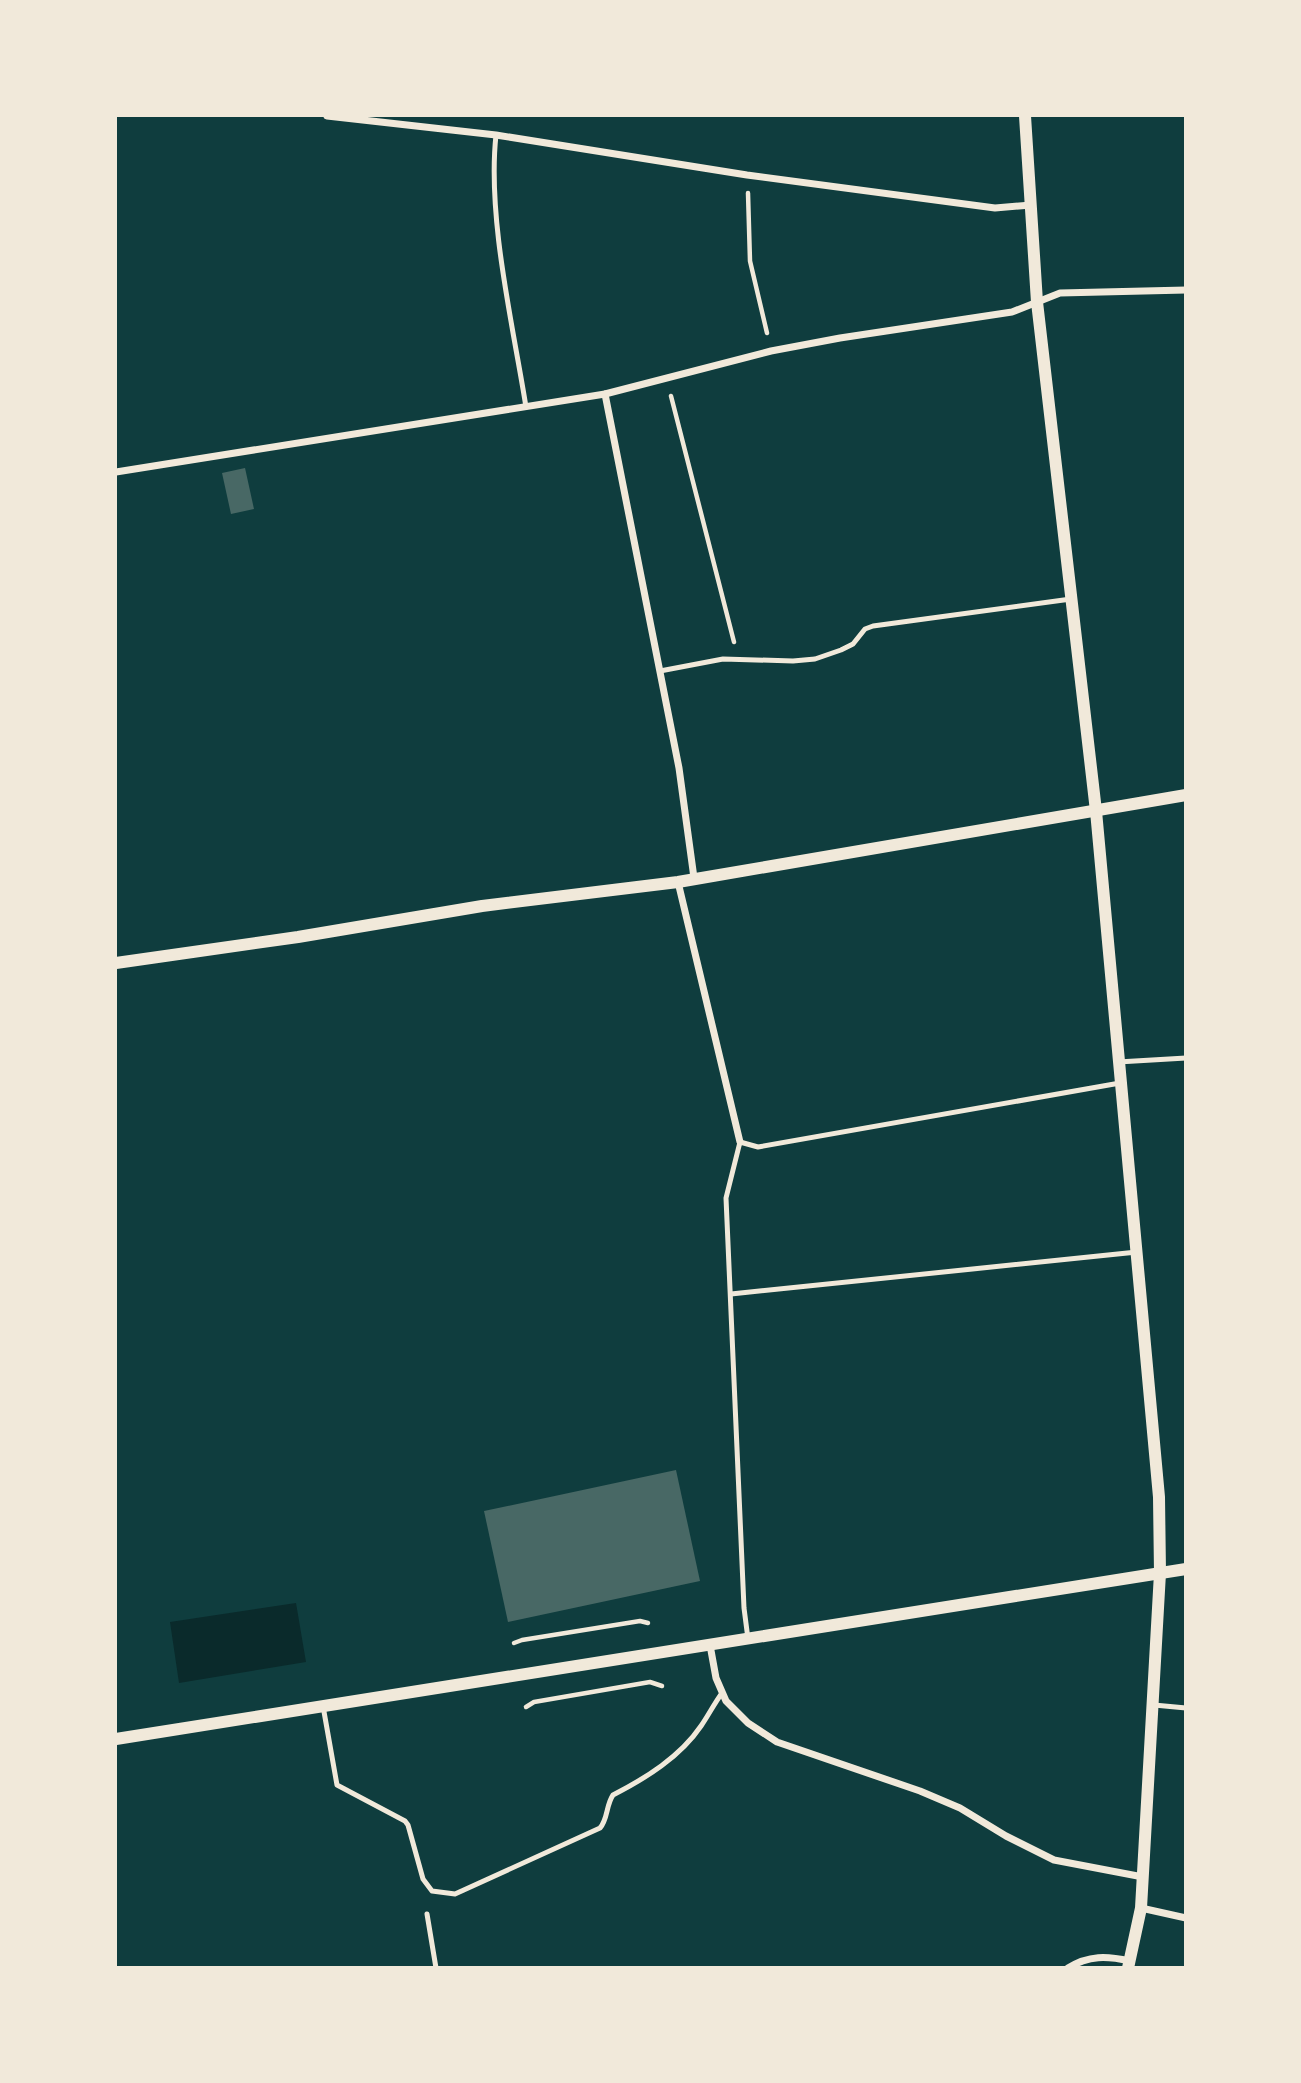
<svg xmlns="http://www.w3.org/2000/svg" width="1301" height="2083" font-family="'Roboto Serif',serif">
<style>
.water{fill:#0a2a2b}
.building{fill:#486865}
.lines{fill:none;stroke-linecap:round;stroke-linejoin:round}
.path{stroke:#f1e9da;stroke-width:4.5}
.service{stroke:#f1e9da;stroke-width:5}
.minor{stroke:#f1e9da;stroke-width:7}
.tertiary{stroke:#f1e9da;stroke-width:12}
</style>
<rect width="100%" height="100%" fill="#0f3d3e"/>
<!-- water -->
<polygon class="water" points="296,1603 306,1662 179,1683 170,1622"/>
<!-- building -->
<g class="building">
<polygon points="245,468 254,509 231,514 222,473"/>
<polygon points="676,1470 700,1581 508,1622 484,1511"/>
</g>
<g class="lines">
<!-- path -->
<g class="path">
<polyline points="748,193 750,261 767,333"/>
<polyline points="671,396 734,642"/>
<polyline points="514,1643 522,1640 640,1621 648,1623"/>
<polyline points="526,1707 534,1702 650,1682 662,1686"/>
</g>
<!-- service -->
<g class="service">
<path d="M496,135c-9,83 17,190 30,272"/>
<polyline points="660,671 723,659 793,661 815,659 841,650 853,644 865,629 873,626 1071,599"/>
<polyline points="1118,1062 1186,1058"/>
<polyline points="731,1294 1137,1252"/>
<polyline points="748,1639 744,1608 726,1198 740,1142 758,1147 1120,1083"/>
<polyline points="1154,1705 1186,1708"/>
<path d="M323,1706l14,79 68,36 3,4 15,54 9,12 23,3 145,-66c8,-9 6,-23 13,-33 33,-17 67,-38 88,-69 7,-10 13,-22 21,-33"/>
<polyline points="427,1914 436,1968"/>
</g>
<!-- minor -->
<g class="minor">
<polyline points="327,116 496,135 747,175 995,208 1031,205"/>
<polyline points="605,394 679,768 694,878"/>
<polyline points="116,472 605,394 771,351 840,338 1012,312 1060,293 1186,290"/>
<polyline points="678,882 740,1142"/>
<polyline points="710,1645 716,1678 726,1701 748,1723 777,1742 920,1791 960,1808 1006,1836 1054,1860 1143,1877"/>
<polyline points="1141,1908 1186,1918"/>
<path d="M1068,1968c21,-13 39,-12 62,-7"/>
</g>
<!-- tertiary -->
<g class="tertiary">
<polyline points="1025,116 1037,302 1096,811 1159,1497 1160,1573 1141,1908 1128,1968"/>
<polyline points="116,963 298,937 482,906 678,882 1186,795"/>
<polyline points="116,1739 1186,1569"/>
</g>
</g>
<!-- border -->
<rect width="1301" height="2083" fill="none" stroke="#f1e9da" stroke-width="234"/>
</svg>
